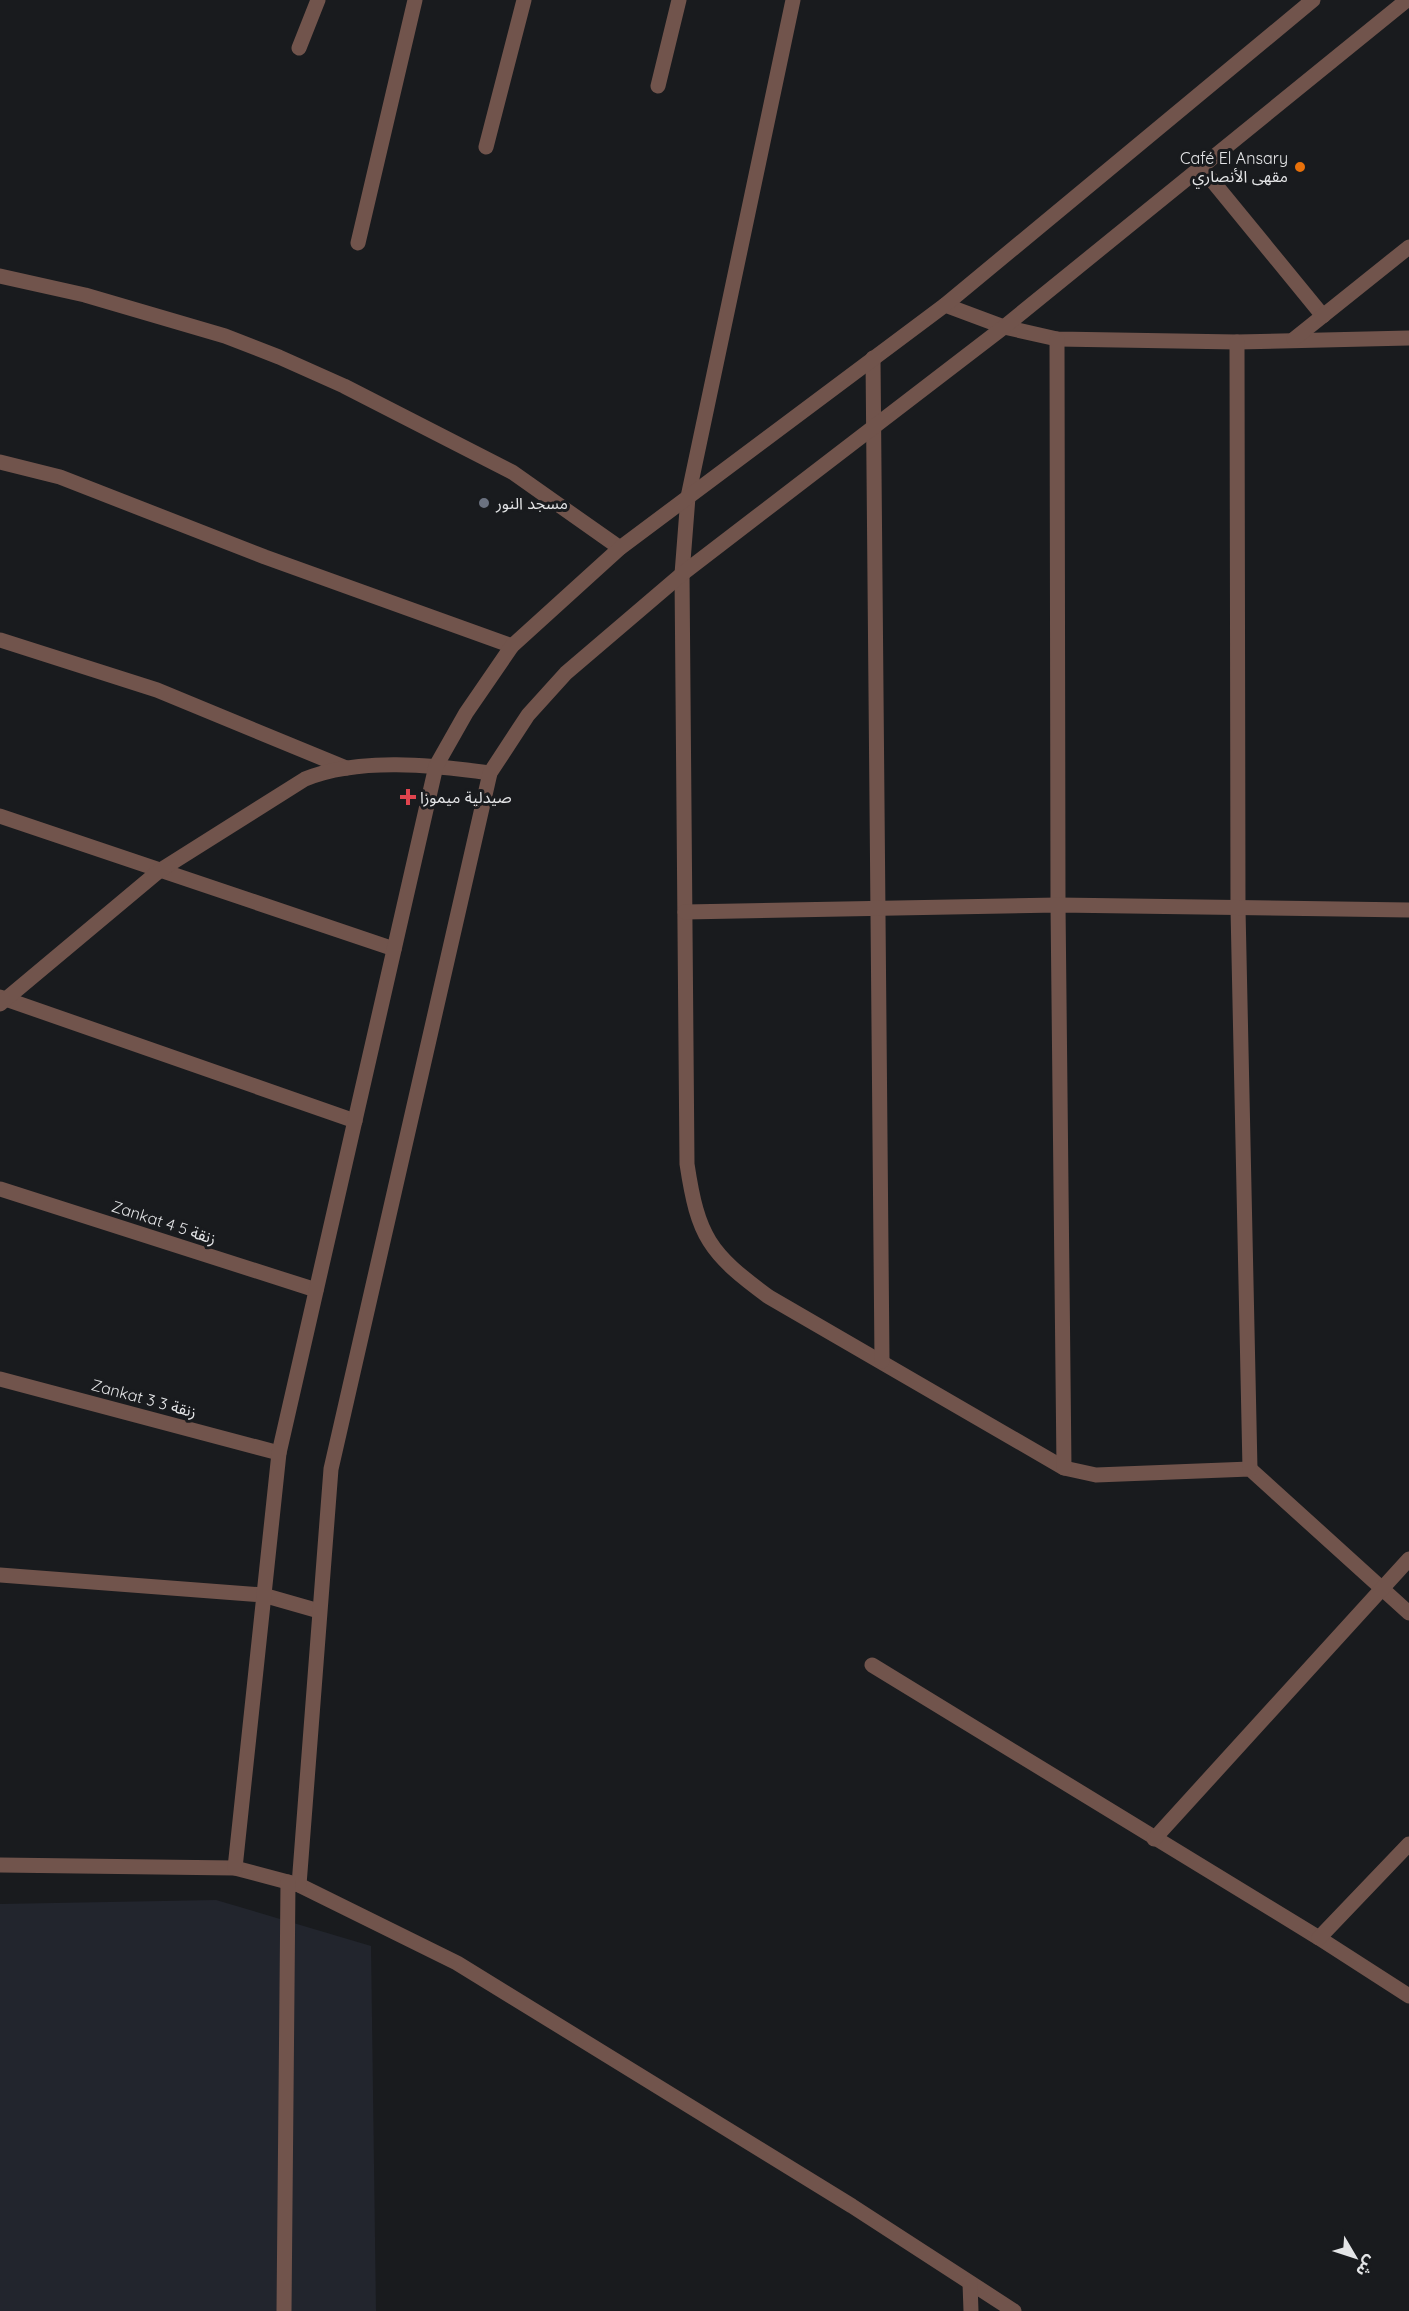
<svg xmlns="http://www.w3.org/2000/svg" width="1409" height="2311" font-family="Quicksand,'Noto Sans Arabic',sans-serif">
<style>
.built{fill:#22252d}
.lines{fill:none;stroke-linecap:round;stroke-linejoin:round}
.minor{stroke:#71544c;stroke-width:15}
.food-dot{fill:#e8710a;stroke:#191b1e;stroke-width:2}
.worship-dot{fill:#6b7280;stroke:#191b1e;stroke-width:2}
.health-dot{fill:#e0444e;stroke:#191b1e;stroke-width:2}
.labels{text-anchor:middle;stroke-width:6;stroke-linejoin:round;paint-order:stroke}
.poi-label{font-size:16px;fill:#e4e5e7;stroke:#191b1e;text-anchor:start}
.street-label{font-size:16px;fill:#e4e5e7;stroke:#191b1e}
</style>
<rect width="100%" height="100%" fill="#191b1e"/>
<!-- built -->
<polygon class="built" points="216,1900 371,1946 376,2311 0,2311 0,1904"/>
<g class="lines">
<!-- minor -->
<g class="minor">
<path d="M793,0l-105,497 -6,77 5,590c11,73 22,89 82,133l295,171 32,7 154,-6 159,144"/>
<polyline points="299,48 318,0"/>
<polyline points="658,86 679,0"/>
<polyline points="486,147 524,0"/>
<polyline points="1201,167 1323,316"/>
<polyline points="358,243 415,0"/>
<polyline points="0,276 85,295 225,336 279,357 344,386 512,472 620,548"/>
<polyline points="945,305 1004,327 1057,339 1237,342 1409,338"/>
<polyline points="1057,339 1058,905 1064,1468"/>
<polyline points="1294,339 1409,247"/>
<polyline points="1237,342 1238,909 1250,1469"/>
<polyline points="873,358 882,1361"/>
<polyline points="0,462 60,477 265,557 512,646"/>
<polyline points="0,640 157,690 346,768"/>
<polyline points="0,816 394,949"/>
<polyline points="685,912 1058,905 1409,910"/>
<polyline points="0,997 355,1121"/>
<path d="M0,1004l159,-133 146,-92c54,-22 128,-14 185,-6"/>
<polyline points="0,1189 316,1290"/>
<polyline points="0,1379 279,1453"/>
<polyline points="0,1575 263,1595 319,1611"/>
<polyline points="872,1665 1319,1938 1409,1996"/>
<polyline points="1154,1839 1409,1559"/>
<polyline points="0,1865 235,1868 299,1885 457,1963 852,2206 1014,2311"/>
<polyline points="235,1868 279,1453 436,766 466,713 512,646 620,548 945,305 1313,0"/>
<polyline points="299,1885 331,1469 490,773 528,715 566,673 682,574 1004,327 1407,0"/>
<polyline points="1319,1938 1409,1844"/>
<polyline points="970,2283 971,2311"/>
<polyline points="284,2311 288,1882"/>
</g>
</g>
<!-- markers -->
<circle class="food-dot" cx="1300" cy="167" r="6"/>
<circle class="worship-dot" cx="484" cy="503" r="6"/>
<path class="health-dot" d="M405 788h6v6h6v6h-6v6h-6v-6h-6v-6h6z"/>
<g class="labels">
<!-- poi labels -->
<g class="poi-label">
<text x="1288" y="164" text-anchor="end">Café El Ansary<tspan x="1288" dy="18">مقهى الأنصاري</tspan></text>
<text x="496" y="509">مسجد النور</text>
<text x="420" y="803">صيدلية ميموزا</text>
</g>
<!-- street labels -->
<g class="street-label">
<text transform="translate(164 1222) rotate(18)" y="6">Zankat 4 زنقة 5</text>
<text transform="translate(144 1398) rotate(15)" y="6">Zankat 3 زنقة 3</text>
</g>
</g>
<!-- north arrow -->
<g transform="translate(1355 2257) rotate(129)" stroke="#191b1e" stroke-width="4.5" paint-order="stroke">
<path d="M0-4.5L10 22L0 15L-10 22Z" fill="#e4e5e7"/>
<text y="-9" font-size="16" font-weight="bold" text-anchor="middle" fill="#e4e5e7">ش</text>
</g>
</svg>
